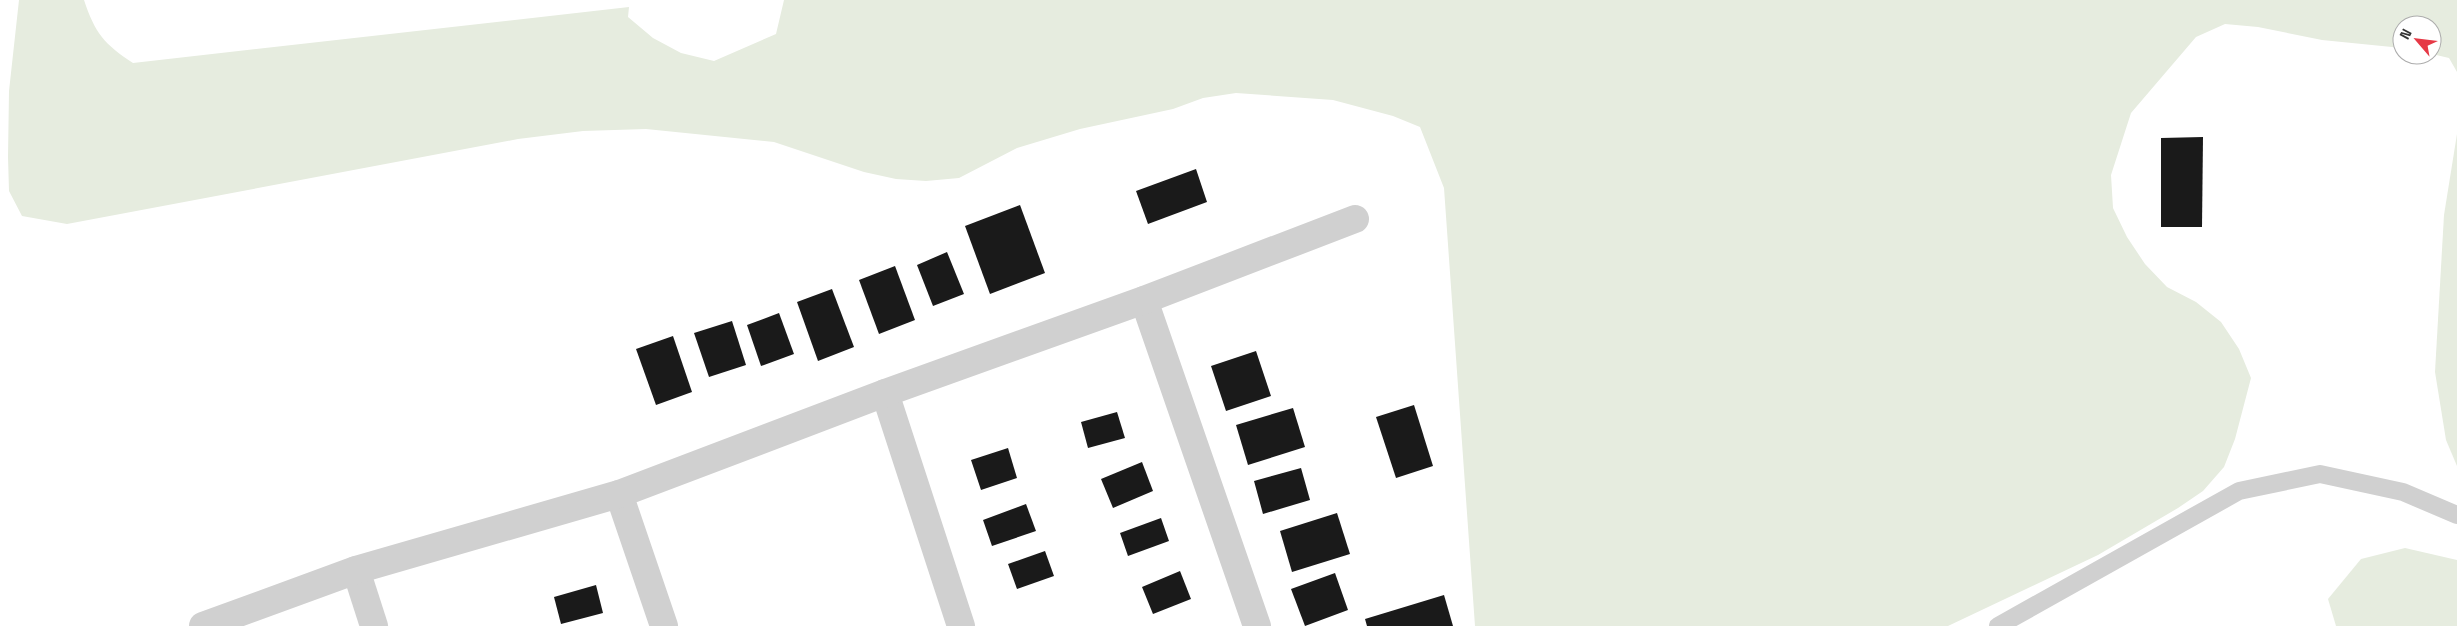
<svg xmlns="http://www.w3.org/2000/svg" width="2457" height="626" font-family="'Space Grotesk',sans-serif">
<style>
.green{fill:#e6ecdf}
.building{fill:#1a1a1a}
.lines{fill:none;stroke-linecap:round;stroke-linejoin:round}
.service{stroke:#d0d0d0;stroke-width:18}
.minor{stroke:#d0d0d0;stroke-width:28}
</style>
<rect width="100%" height="100%" fill="#fff"/>
<!-- green -->
<g class="green">
<path d="M19,0h65c11,33 20,44 49,63l496,-56 -1,10 25,21 28,15 33,8 62,-27 8,-34h1673v72l-8,-14 -17,-4v-29h-30v23l-80,-8 -64,-13 -33,-3 -29,13 -65,76 -20,62 2,33 14,29 18,27 22,23 29,15 25,20 18,27 12,29 -16,61 -11,28 -21,24 -25,17 -80,47 -150,71h-473l-31,-438 -24,-61 -27,-11 -60,-16 -97,-7 -33,5 -30,11 -93,20 -63,19 -58,30 -33,3 -30,-2 -32,-7 -90,-30 -128,-13 -63,2 -65,8 -451,85 -45,-8 -13,-25 -1,-34 1,-66z"/>
<polygon points="2457,134 2457,466 2446,440 2435,372 2444,215"/>
<polygon points="2405,548 2457,560 2457,626 2336,626 2328,599 2361,559"/>
</g>
<!-- building -->
<g class="building">
<polygon points="2203,137 2202,227 2161,227 2161,138"/>
<polygon points="1196,169 1207,202 1148,224 1136,191"/>
<polygon points="1020,205 1045,273 990,294 965,226"/>
<polygon points="947,252 964,294 933,306 917,265"/>
<polygon points="895,266 915,320 879,334 859,280"/>
<polygon points="832,289 854,347 818,361 797,302"/>
<polygon points="779,313 794,354 761,366 747,325"/>
<polygon points="732,321 746,365 709,377 694,333"/>
<polygon points="673,336 692,392 656,405 636,349"/>
<polygon points="1256,351 1271,396 1226,411 1211,366"/>
<polygon points="1414,405 1433,466 1396,478 1376,417"/>
<polygon points="1293,408 1305,447 1248,465 1236,425"/>
<polygon points="1117,412 1125,438 1088,448 1081,422"/>
<polygon points="1008,448 1017,478 981,490 971,460"/>
<polygon points="1142,462 1153,491 1113,508 1101,479"/>
<polygon points="1301,468 1310,500 1263,514 1254,481"/>
<polygon points="1026,504 1036,531 992,546 983,520"/>
<polygon points="1337,513 1350,554 1292,572 1280,531"/>
<polygon points="1161,518 1169,541 1128,556 1120,533"/>
<polygon points="1045,551 1054,576 1017,589 1008,564"/>
<polygon points="1180,571 1191,599 1153,614 1142,587"/>
<polygon points="1335,573 1348,610 1305,626 1291,589"/>
<polygon points="596,585 603,613 561,624 554,597"/>
<polygon points="1444,595 1453,626 1367,626 1365,619"/>
</g>
<g class="lines">
<!-- service -->
<polyline class="service" points="1998,626 2239,491 2320,474 2403,492 2457,515"/>
<!-- minor -->
<g class="minor">
<polyline points="1144,300 1257,626"/>
<polyline points="885,393 961,626"/>
<polyline points="619,494 664,626"/>
<polyline points="356,570 374,626"/>
<polyline points="203,626 356,570 619,494 885,393 1144,300 1355,219"/>
</g>
</g>
<!-- north arrow -->
<g transform="translate(2417 40) rotate(298)"><circle r="24" fill="#ffffff" stroke="#adadad"/>
<path d="M0-4L9 19L0 12L-9 19Z" fill="#e63946"/>
<text y="-8" font-size="14" font-weight="bold" text-anchor="middle" fill="#333333">N</text>
</g>
</svg>
